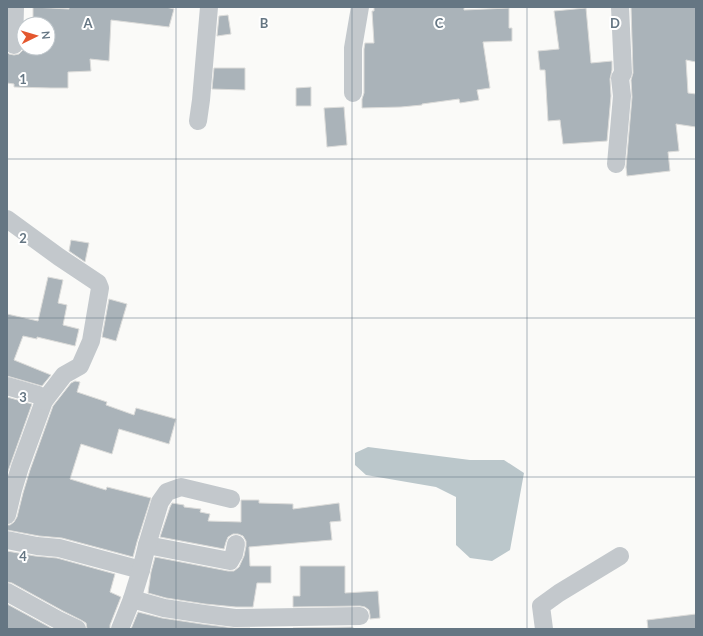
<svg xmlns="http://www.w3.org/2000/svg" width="703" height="636" font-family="Lato,sans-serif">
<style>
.water{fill:#bbc7cb}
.building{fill:#aab3b9;stroke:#dcdcda}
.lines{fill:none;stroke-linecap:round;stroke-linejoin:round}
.minor{stroke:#c3c8cc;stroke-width:18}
.grid{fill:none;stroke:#657683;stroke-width:1;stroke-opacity:0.55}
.grid-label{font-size:13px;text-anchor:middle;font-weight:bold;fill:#657683;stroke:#fff;stroke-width:4;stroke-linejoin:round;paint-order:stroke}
</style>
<rect width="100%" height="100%" fill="#fafaf8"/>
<!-- water -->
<polygon class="water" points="368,447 470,460 504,460 524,473 510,550 492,561 470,558 456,545 456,497 436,487 366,475 355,465 355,453"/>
<!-- building -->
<g class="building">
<polygon points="33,7 69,9 69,7 166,7 174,9 169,27 111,20 109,61 90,59 91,71 68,72 68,88 51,88 14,87 14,84 7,83 7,52 9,54 14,55 19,54 23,50 40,52 40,48 48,48 48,24 42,24 42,23 33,21"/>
<polygon points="374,7 464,7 464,10 509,8 509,28 512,28 512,41 483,42 490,88 477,90 479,100 460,103 459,99 422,104 422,105 401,107 362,108 362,99 364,93 364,49 365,43 374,43 372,11 374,11"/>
<polygon points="631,7 696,7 696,62 686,60 688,93 696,94 696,127 676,124 679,151 668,152 670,171 627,176 626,167 632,97 631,80 633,73"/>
<polygon points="586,8 591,63 612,61 612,70 610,79 611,96 607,141 563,144 560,120 548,121 545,70 540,70 538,51 559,49 554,11"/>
<polygon points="228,15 231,34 217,36 219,16"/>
<polygon points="214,68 245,68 245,90 212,89"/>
<polygon points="311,87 311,106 296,106 296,88"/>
<polygon points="344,107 347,145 327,147 324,108"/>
<polygon points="71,240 89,243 85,262 69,251"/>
<polygon points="48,277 63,280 58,303 67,305 63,325 79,329 75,346 37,337 37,339 23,336 14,360 51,375 42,386 7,376 7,314 38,321"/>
<polygon points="109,299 127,304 116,341 102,337"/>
<polygon points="75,381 80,382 77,392 107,402 106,405 134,415 136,408 176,419 169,444 119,429 112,454 81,444 70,479 106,490 107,487 151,498 137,542 133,557 62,538 39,536 7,530 7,525 10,525 14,522 17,517 23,493 30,470 53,406 71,383"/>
<polygon points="7,397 32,404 7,474"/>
<polygon points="241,500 259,500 259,503 293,504 293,509 339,503 341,521 330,522 332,540 249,547 250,566 271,566 271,583 257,583 253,607 236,607 205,604 166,598 148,593 151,572 155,557 228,571 234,571 239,567 244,556 246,546 246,541 243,536 238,534 233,534 228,537 226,542 224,549 160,537 170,507 172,503 184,505 184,507 201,509 200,512 210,514 208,521 241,522"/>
<polygon points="7,551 35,556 57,558 115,574 110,592 121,597 110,625 110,629 87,629 86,623 81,620 63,611 12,583 7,582"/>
<polygon points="300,566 345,566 345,593 378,591 380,618 370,619 370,615 369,610 365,607 360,606 293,607 293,596 300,596"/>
<polygon points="7,604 53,629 7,629"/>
<polygon points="138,612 162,618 202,624 234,628 250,628 250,629 131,629"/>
<polygon points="696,614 696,629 648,629 647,620"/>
<polygon points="353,627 353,629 293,629 293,628"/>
</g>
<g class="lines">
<!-- minor -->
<g class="minor">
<polyline points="14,45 15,7"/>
<polyline points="353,93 353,48 360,7"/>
<polyline points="198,121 201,100 209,7"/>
<polyline points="616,164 622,96 620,78 623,73 620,7"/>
<polyline points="7,219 59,257 98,283 100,288 91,341 80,366 64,375 44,401 20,467 13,490 7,515"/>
<polyline points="7,386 38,395 44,401"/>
<polyline points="7,540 37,546 59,548 141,570"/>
<polyline points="147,545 230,561 234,554 236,544"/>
<polyline points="7,592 58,620 77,629"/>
<polyline points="132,599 164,608 204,614 235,618 360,616"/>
<polyline points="120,629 132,599 141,570 147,545 160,502 167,492 181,487 231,499"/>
<polyline points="544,629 541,606 559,593 620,556"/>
</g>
</g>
<!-- grid -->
<path class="grid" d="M176,7v622M352,7v622M527,7v622M7,159h689M7,318h689M7,477h689"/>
<g class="grid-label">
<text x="88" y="28">A</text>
<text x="264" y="28">B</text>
<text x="439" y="28">C</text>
<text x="615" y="28">D</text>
<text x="23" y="84">1</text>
<text x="23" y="243">2</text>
<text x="23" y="402">3</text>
<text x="23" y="561">4</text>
</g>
<!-- border -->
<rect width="703" height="636" fill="none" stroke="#657683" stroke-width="16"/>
<!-- north arrow -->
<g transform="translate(36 36) rotate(85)"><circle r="19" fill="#ffffff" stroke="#c1c8cd"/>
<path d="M0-3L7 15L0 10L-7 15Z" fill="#e4572e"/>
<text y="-6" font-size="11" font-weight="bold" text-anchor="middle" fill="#657683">N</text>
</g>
</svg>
